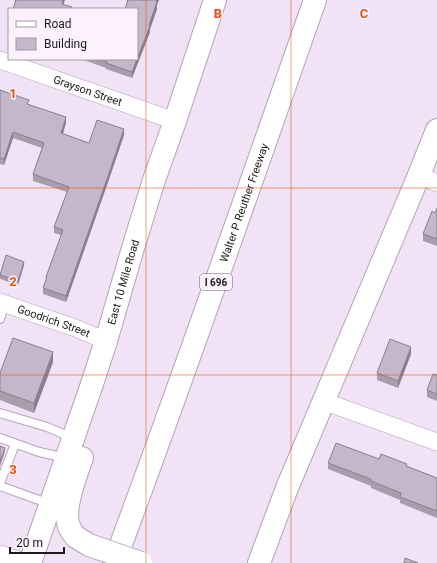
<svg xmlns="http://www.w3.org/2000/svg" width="437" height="563" font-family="Roboto,sans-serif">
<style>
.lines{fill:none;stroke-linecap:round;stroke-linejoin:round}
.service-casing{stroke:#b3a4b7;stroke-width:10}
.minor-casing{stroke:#b3a4b7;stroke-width:18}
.tertiary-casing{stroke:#b3a4b7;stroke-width:22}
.secondary-casing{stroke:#b3a4b7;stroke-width:24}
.motorway-casing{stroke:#b3a4b7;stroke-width:24}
.service{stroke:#fff;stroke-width:8}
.minor{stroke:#fff;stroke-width:17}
.tertiary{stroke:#fff;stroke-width:21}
.secondary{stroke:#fff;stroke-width:22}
.motorway{stroke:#fff;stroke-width:22}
.secondary-bridge-casing{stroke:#b3a4b7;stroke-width:24;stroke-linecap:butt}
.secondary-bridge{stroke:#fff;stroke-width:22}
.wall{fill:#a99dad}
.shaded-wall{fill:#8a7f8d}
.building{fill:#c5b6c9;stroke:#8a7f8d}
.grid{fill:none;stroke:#de560d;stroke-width:1;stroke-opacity:0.55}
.labels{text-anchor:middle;stroke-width:3;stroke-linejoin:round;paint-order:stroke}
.shield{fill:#fbf2fd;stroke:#605a62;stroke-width:1}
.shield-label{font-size:10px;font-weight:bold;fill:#1e191f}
.street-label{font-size:11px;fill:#1e191f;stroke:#fbf2fd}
.grid-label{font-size:13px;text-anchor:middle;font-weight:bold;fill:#de560d;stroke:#fbf2fd;stroke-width:3;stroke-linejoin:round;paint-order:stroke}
</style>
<rect width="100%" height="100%" fill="#f1e2f5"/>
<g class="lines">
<defs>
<g id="service">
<polyline points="0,319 5,304"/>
<polyline points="0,413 47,427 73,438"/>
<polyline points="0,438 39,452 66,458"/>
<polyline points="0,483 15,444"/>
<polyline points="0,486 50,504"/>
</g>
<g id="minor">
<path id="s1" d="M0,60l175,61"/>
<polyline points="419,175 437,183"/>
<path id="s2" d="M0,302l78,27 28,12"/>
<polyline points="323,401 437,442"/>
</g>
<polyline id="tertiary" points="0,556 20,563"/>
<g id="secondary">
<path d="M76,537c-3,-4 -6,-7 -7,-11 -7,-17 7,-51 13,-68"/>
<path id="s3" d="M30,563l62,-179 14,-43 27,-93 21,-68 21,-59 40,-121"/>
<polyline points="259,563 287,488 419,175 437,130"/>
</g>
<g id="motorway">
<path id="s4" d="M114,563c70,-187 135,-375 201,-563"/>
</g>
</defs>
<!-- service casing -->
<use href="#service" class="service-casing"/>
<!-- minor casing -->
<use href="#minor" class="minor-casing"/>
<!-- tertiary casing -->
<use href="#tertiary" class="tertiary-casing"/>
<!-- secondary casing -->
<use href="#secondary" class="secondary-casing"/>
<!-- motorway casing -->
<use href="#motorway" class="motorway-casing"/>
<!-- service -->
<use href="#service" class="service"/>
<!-- minor -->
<use href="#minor" class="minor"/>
<!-- tertiary -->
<use href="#tertiary" class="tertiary"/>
<!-- secondary -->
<use href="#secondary" class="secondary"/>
<!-- motorway -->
<use href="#motorway" class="motorway"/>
<defs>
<polyline id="secondary-bridge" points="76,537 89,545 141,563"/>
</defs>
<!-- secondary-bridge casing -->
<use href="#secondary-bridge" class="secondary-bridge-casing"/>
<!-- secondary-bridge -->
<use href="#secondary-bridge" class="secondary-bridge"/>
</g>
<!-- wall -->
<g class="wall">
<polygon points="159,0 157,5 157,9 150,29 150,32 132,78 106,69 106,68 81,59 137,59"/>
<polygon points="9,19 9,29 8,29 8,23"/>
<polygon points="0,90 66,123 63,134 89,143 124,135 108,182 66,302 43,294 43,288 46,280 46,277 61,235 54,233 54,227 67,192 33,181 33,174 42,148 13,138 4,165 0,164"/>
<polygon points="437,208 437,246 423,241 423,234 435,213"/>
<polygon points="24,265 18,285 0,279 0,273"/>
<polygon points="411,354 398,388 377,380 377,373"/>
<polygon points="53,362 34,413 0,400 0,373"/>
<polygon points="437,375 437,401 427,397 427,390"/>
<polygon points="379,459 407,466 437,478 437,518 400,503 400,500 371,488 371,486 328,469 328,463"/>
</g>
<!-- shaded-wall -->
<g class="shaded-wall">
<polygon points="63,0 65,0 62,9 62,4"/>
<polygon points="157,0 159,0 157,5 157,9 150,29 150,32 132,78 132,72"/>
<polygon points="66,117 66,123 61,139 61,133"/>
<polygon points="124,129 124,135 108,182 66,302 66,296"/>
<polygon points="13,132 13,138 4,165 4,159"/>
<polygon points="24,262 24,265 18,285 18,281"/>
<polygon points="411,347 411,354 398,388 398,381"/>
<polygon points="53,352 53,362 34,413 34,403"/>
<polygon points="5,448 5,451 0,466 0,462"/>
</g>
<!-- building -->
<g class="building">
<polygon points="16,0 63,0 62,4 72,7 72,9 13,9"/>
<polygon points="128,0 157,0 156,2 157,2 149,25 150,26 132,72 106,63 107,62 99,59 137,59 137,9 125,9"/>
<polygon points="0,90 29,100 27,104 66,117 61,133 89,143 97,120 124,129 108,176 66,296 43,288 47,277 46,277 63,230 54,227 69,187 33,174 44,143 13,132 4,159 0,158"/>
<polygon points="437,208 437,239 423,234 432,211 435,213"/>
<polygon points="6,255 24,262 18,281 0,275"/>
<polygon points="13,338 53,352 34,403 0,391 0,373"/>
<polygon points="390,339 411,347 398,381 377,373"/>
<polygon points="433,374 437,375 437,394 427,390"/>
<polygon points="336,443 379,459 381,454 407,464 406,466 437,478 437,511 400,497 401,493 371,481 371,479 328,463"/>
<polygon points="0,446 5,448 0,462"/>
<polygon points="405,558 418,563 404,563"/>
</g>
<!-- grid -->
<path class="grid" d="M146,0v563M291,0v563M0,188h437M0,375h437"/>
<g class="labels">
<!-- shield labels -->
<rect class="shield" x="200" y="274" width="32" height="16" rx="3"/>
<g class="shield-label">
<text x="216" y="286">I 696</text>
</g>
<!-- street labels -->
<g class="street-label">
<text dy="4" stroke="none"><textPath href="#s1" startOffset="93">Grayson Street</textPath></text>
<text dy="4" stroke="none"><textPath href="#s4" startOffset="383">Walter P Reuther Freeway</textPath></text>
<text dy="4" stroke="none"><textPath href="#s3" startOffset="296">East 10 Mile Road</textPath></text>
<text dy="4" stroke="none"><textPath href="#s2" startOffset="57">Goodrich Street</textPath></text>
</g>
</g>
<g class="grid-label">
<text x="218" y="18">B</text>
<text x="364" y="18">C</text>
<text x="13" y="98">1</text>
<text x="13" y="286">2</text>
<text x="13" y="474">3</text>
</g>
<!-- legend -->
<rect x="8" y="8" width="130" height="52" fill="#fbf2fd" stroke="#a39ba4"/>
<rect x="16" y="21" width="20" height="6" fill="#ffffff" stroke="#a39ba4"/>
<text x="44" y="28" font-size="12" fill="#1e191f">Road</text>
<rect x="16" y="38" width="20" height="12" fill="#c5b6c9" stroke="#a39ba4"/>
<text x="44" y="48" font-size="12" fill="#1e191f">Building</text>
<!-- scale -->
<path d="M10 547v6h54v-6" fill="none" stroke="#1e191f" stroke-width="2"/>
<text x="16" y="547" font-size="12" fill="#1e191f" stroke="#fbf2fd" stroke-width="3" paint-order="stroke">20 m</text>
</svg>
